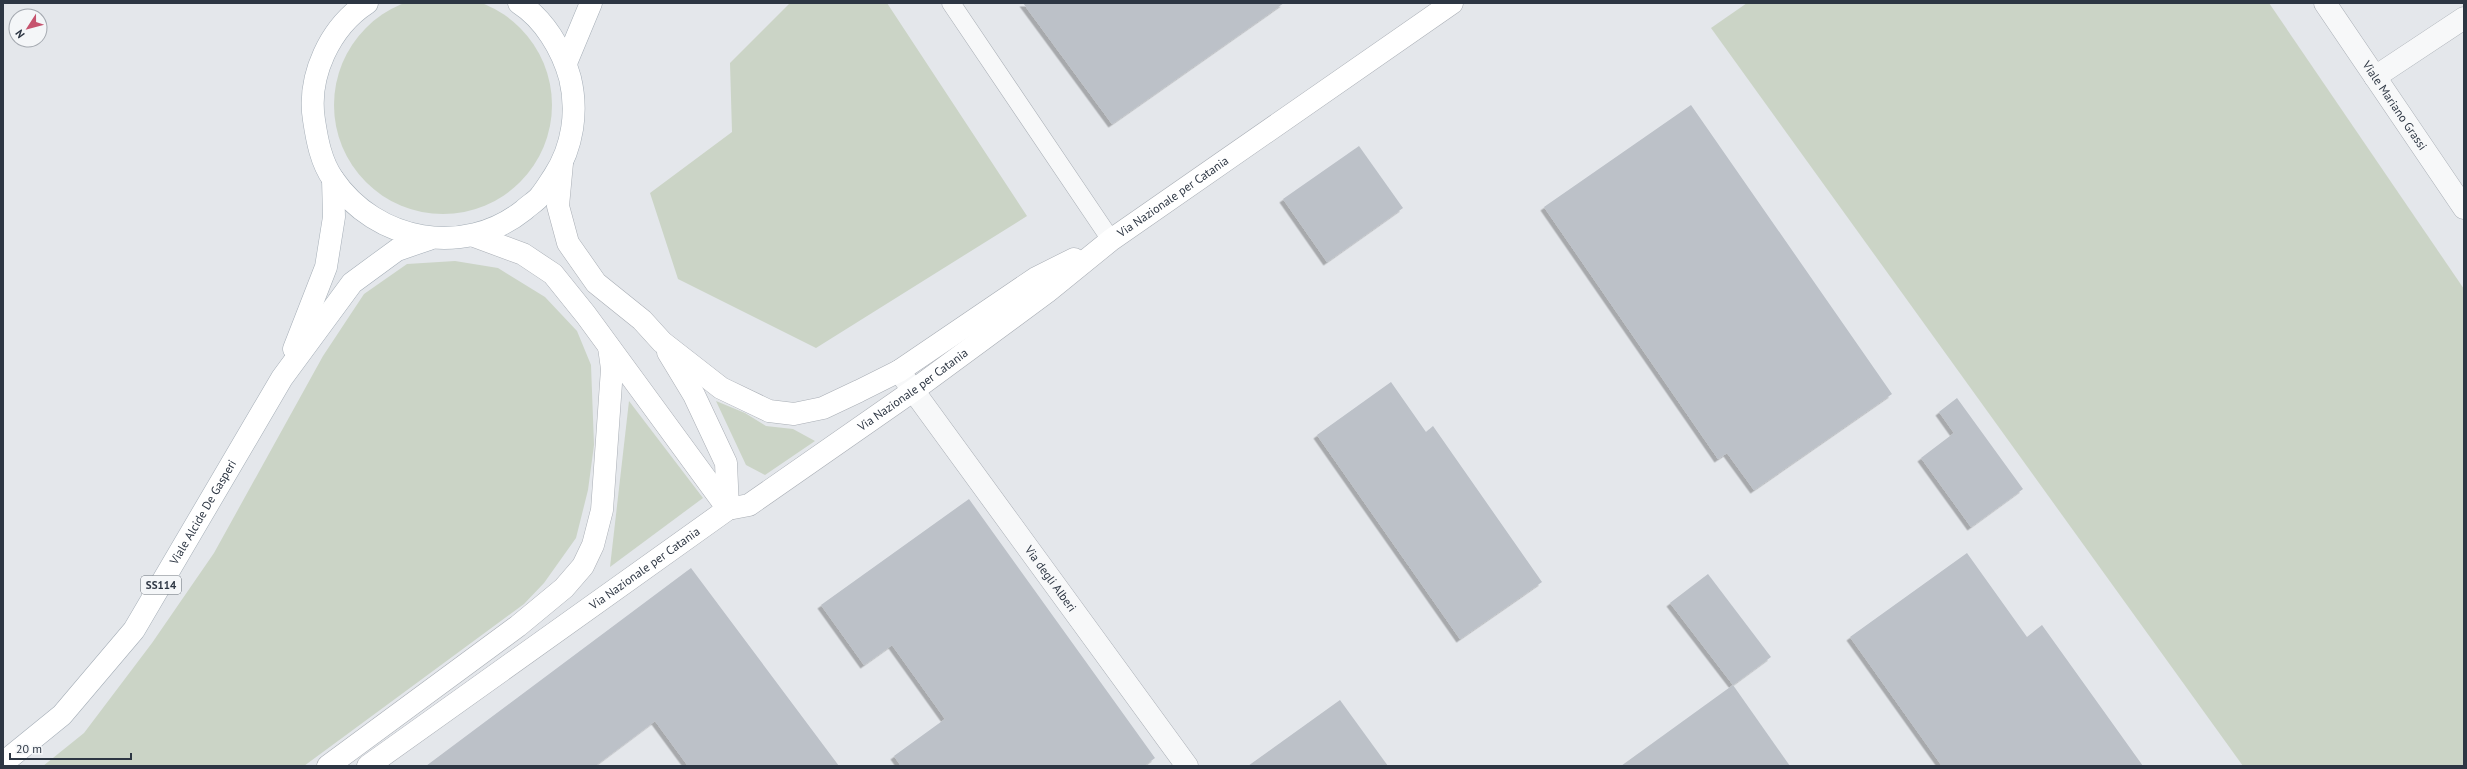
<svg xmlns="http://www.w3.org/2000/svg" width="2467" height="769" font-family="'PT Sans',sans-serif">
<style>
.green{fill:#cbd4c6}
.building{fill:#bcc1c8;filter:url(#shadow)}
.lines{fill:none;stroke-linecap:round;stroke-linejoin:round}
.lane-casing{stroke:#a9aeb5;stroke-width:19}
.street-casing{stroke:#a9aeb5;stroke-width:23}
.secondary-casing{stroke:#a9aeb5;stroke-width:23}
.primary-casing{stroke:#a4adb6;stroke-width:23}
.lane{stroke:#f7f8f9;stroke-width:18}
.street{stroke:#f7f8f9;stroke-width:22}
.secondary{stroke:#fff;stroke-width:22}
.primary{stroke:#fff;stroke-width:22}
.labels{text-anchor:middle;stroke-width:4;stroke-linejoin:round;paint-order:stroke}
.shield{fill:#f4f6f8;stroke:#697079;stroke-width:1}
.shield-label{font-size:11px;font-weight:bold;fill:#2d3643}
.street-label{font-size:12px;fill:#2d3643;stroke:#f4f6f8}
</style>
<defs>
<filter id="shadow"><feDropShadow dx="-3.5" dy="3.5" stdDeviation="0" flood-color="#0004"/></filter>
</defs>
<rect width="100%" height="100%" fill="#e4e7eb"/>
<!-- green -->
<g class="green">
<circle cx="443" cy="105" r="109"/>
<polygon points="790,3 887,3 1027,216 816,348 678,279 650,193 732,132 730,63"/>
<polygon points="1747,3 2269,3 2464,289 2464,766 2243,766 1711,28"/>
<polygon points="455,261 498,268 545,297 577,331 591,365 594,445 588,490 576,538 544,583 524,604 304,766 43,766 84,733 152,643 214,553 323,356 364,294 407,264"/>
<polygon points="629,401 703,498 610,567"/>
<polygon points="716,401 745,413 766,426 793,429 815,441 765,475 746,465"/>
</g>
<!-- building -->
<g class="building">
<polygon points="1023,3 1284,3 1112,124"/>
<polygon points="1691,105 1892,394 1754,490 1727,453 1718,459 1544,207"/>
<polygon points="1359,146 1403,208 1327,262 1283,199"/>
<polygon points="1391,382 1426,432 1433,426 1542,582 1460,639 1317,435"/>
<polygon points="1957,398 2023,489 1971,527 1921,458 1954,433 1939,412"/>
<polygon points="969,499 1155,758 1144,766 901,766 894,756 945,719 892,645 864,665 821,605"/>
<polygon points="1967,553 2027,637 2042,625 2143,766 1942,766 1850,637"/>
<polygon points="691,568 839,766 688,766 655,721 595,766 426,766"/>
<polygon points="1708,574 1771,657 1733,685 1670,603"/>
<polygon points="1733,685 1790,766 1621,766"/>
<polygon points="1340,700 1388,766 1248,766"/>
</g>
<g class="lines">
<defs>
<polyline id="lane" points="951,3 1111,240"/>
<g id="street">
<path id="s1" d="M2325,3l139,205"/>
<polyline points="2375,77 2464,18"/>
<path id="s2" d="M899,371l288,395"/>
</g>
<g id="secondary">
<polyline points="562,163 558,206 568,243 596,283 642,320 662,342 721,388 769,411 794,414 823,408 859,391 899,371 1036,278 1074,259"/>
<polyline points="474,236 523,254 553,274 586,315 728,509"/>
<polyline points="668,352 694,395 726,463 728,509"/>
<polyline points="328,766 518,626 564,588 583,566 593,545 602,510 612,369 609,347"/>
<path id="s3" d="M368,766l360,-257 21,-4 165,-115 133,-98 64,-52 341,-237"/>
</g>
<g id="primary">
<path d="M367,3c-37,24 -60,73 -53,117 3,20 7,42 19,59 43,63 131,79 191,31 5,-5 13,-9 17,-15 5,-6 9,-13 13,-19 19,-29 24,-65 16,-98 -8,-29 -26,-59 -51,-75"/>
<polyline points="566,63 591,3"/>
<polyline points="294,349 326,267 334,217 333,179"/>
<path id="s4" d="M3,763l59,-48 72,-85 148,-252 70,-95 45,-33 32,-11"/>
</g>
</defs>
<!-- lane casing -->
<use href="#lane" class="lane-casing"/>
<!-- street casing -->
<use href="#street" class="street-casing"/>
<!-- secondary casing -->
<use href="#secondary" class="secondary-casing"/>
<!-- primary casing -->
<use href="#primary" class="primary-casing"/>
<!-- lane -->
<use href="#lane" class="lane"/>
<!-- street -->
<use href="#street" class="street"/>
<!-- secondary -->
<use href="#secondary" class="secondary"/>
<!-- primary -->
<use href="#primary" class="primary"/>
</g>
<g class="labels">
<!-- shield labels -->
<rect class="shield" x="141" y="576" width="40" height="18" rx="3"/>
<g class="shield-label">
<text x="161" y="589">SS114</text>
</g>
<!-- street labels -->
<g class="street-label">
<text dy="4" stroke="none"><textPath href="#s1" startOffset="124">Viale Mariano Grassi</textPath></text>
<text dy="4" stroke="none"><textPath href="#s3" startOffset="988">Via Nazionale per Catania</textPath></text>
<text dy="4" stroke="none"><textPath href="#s3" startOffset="664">Via Nazionale per Catania</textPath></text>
<text dy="4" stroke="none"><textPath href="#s4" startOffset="324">Viale Alcide De Gasperi</textPath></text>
<text dy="4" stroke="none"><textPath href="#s3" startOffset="340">Via Nazionale per Catania</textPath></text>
<text dy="4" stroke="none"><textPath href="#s2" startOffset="257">Via degli Alberi</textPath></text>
</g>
</g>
<!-- border -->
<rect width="2467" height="769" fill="none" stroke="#2d3643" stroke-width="8"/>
<!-- north arrow -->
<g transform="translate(28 28) rotate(234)"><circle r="19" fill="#f4f6f8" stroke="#a4a9b0"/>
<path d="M0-3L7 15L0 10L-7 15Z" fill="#c6536e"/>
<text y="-6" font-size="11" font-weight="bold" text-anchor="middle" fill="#2d3643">N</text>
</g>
<!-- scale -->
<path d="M10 753v6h121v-6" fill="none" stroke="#2d3643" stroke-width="2"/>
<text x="16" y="753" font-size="12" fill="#2d3643" stroke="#f4f6f8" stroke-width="3" paint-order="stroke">20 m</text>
</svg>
